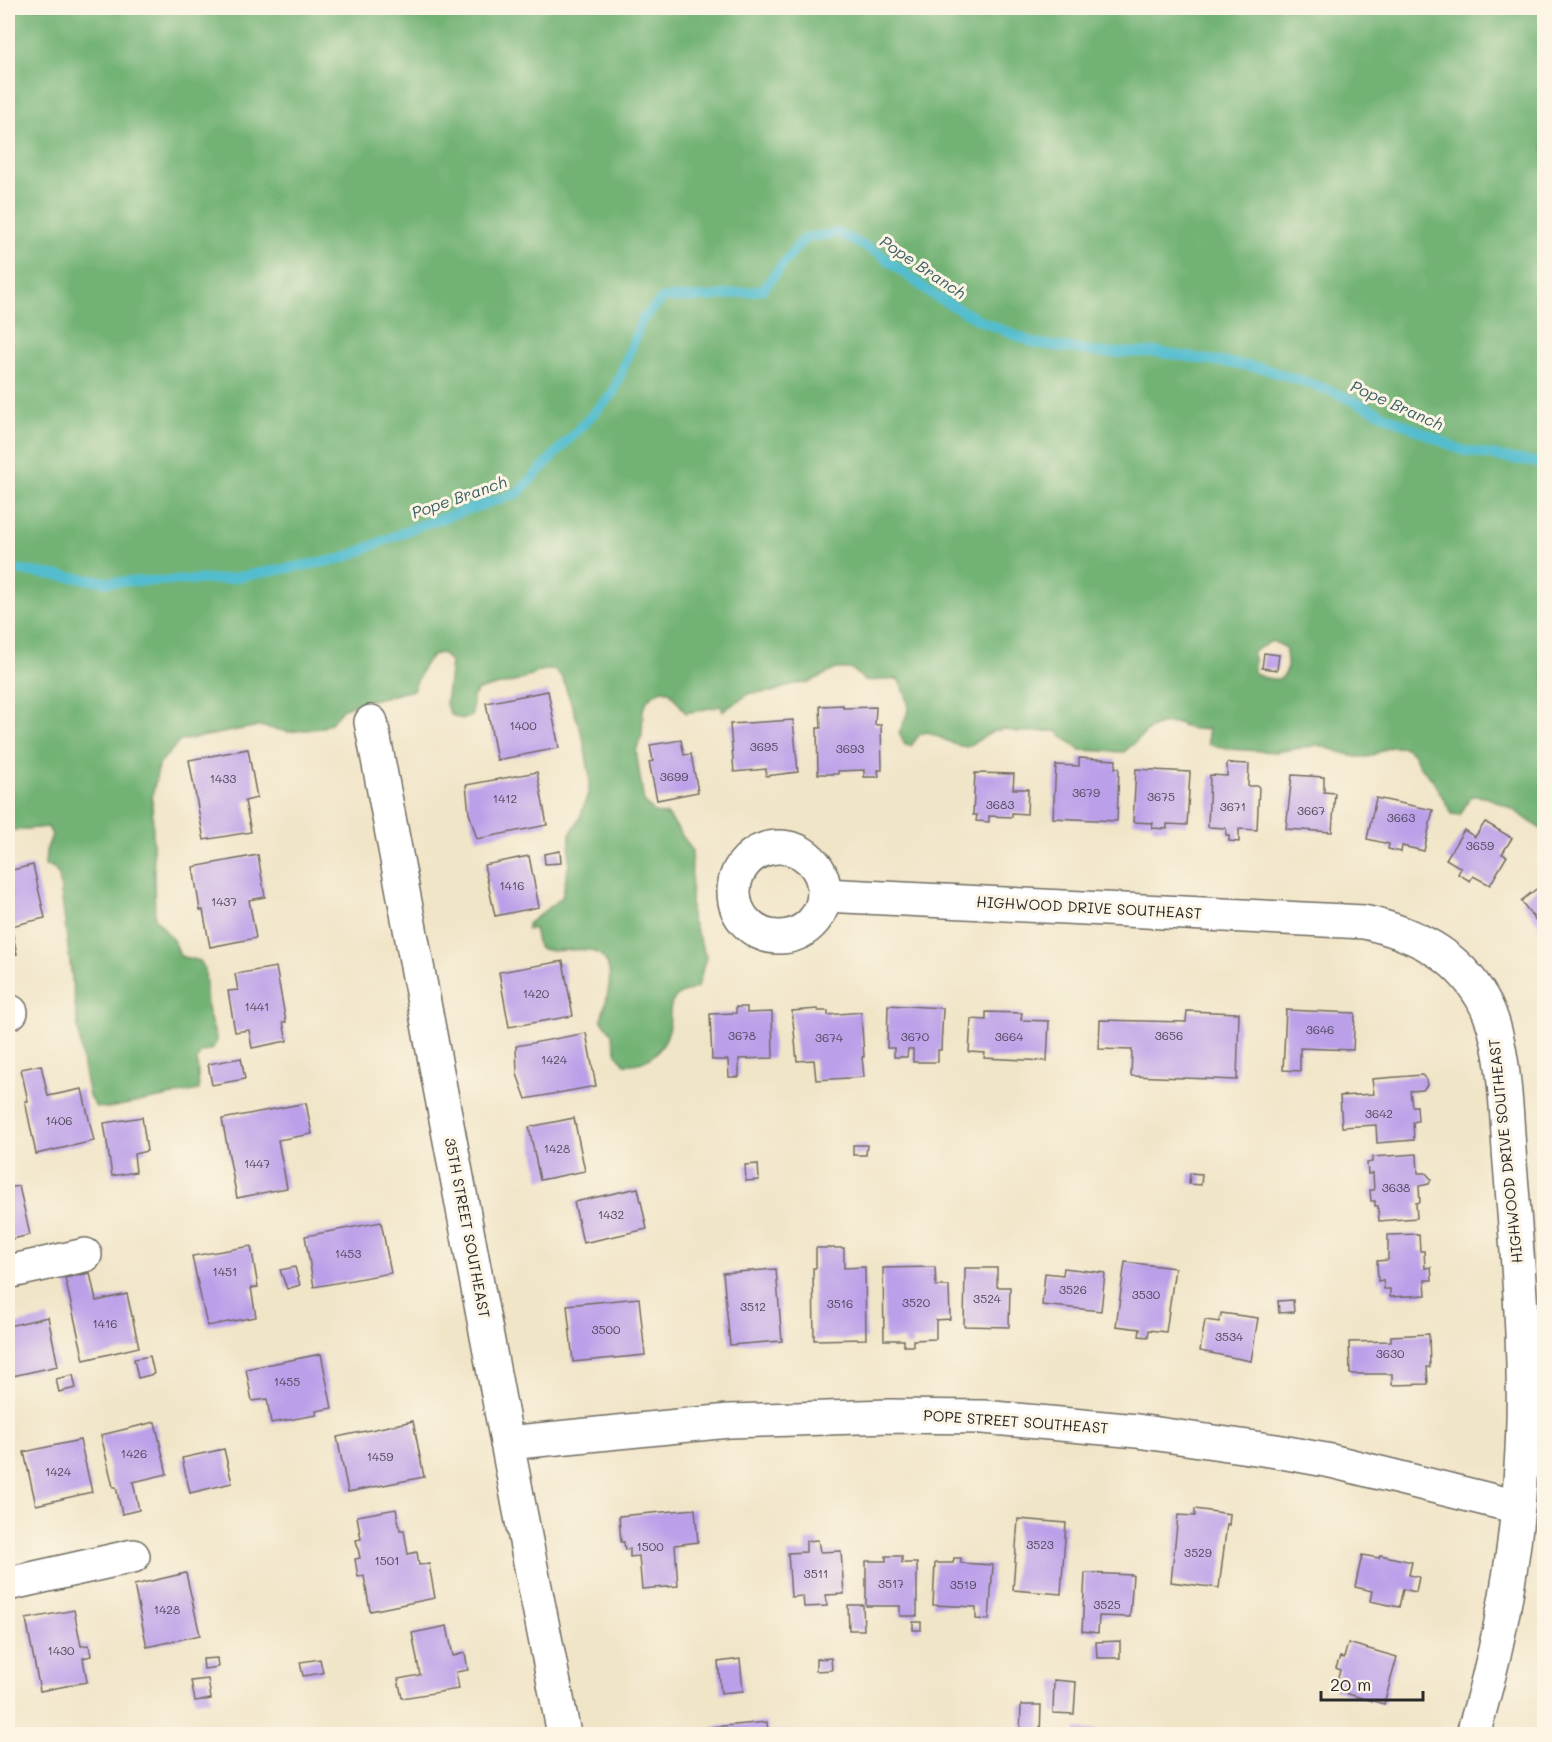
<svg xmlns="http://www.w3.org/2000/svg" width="1552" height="1742" font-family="Mali,sans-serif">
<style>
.forest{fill:#72b275;stroke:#4e6e50;stroke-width:1.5;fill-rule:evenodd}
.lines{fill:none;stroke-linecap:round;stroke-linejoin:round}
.stream{stroke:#53bdcf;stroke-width:10}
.building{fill:#bb9fe9}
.minor-casing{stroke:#706c62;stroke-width:36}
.minor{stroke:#fff;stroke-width:33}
.labels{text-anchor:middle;stroke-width:6;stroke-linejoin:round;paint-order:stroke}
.number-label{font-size:12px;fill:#4f485a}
.street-label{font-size:15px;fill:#2b2b2b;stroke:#fcf5e5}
.water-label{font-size:16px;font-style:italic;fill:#395e64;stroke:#fcf5e5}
</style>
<rect width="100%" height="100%" fill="#fcf5e5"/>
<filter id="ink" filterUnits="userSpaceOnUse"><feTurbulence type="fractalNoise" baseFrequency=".0167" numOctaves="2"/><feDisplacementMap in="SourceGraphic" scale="12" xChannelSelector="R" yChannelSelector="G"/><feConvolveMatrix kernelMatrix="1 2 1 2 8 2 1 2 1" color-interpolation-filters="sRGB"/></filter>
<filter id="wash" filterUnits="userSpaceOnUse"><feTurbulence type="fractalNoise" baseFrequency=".008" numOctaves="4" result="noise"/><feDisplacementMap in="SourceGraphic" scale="24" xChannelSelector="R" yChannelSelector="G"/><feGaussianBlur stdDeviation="1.35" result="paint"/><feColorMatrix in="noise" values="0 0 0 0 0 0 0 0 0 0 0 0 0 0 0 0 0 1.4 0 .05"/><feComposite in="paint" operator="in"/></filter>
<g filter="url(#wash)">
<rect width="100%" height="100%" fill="#f1e5c8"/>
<!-- forest -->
<path class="forest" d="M8,8h1536v823c-20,-13 -47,-37 -73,-35l-11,19 -8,-1 -19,-34 -14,-15 -6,-12 -9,-6h-14l-22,10h-12l-38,-12 -42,7 -47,-3 -21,-5v-15h-18l-11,-6 -18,1 -10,4 -27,24 -44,-2 -24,-19 -39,1 -12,-3 -11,2 -27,16 -11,-2 -28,-13 -8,2 -9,12 -6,-1 -6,-12c12,-25 13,-30 -1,-54l-33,2 -13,-12h-16l-28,14 -14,1 -22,8 -22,1 -27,18 -2,-5 -35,7 -17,-22 -8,-1 -13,9 -5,11 -1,25 -6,16 8,51 11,11 13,2 24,35 -1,67 15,40 -8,30c-7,3 -17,6 -22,10 -9,9 -5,21 -7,32 -5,22 -22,37 -44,35l-8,-9 -5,-21 -11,-15c6,-21 21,-62 -12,-69 -7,-1 -16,0 -23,0 -10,1 -19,2 -28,-3l-4,-19 -7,2 1,-6 34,-27 7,-33 1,-30 10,-16 8,-25 2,-15 -7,-41 -21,-60 -8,-7h-11l-25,11 -40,9 -5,7 -1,19 -10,3 -11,-4 -5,-10 5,-43 -10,-9c-17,2 -21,23 -28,37l-58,14 -11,4 -13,15 -10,5 -32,4 -30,-6 -79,15 -21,23 -7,33 3,121 19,23 6,15 20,5 5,8 2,40 10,32 -5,8 -12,4 -3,7 2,30 -90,18 -13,-1 -7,-10 -6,-31 -24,-190 -6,-9 -8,-1 1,-15 6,-16 -4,-8 -40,4zM1272,641l13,6c2,12 7,35 -13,32 -8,-1 -12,-2 -18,-7v-14l-2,-6z"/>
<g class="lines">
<!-- stream -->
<polyline class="stream" points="8,569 108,582 226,579 341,559 416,527 518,493 613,393 642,320 663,298 709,297 762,290 804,238 838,233 880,254 933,295 981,321 1034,343 1103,353 1156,352 1262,368 1329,390 1461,450 1544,464"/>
</g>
<g id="blocks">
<!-- building -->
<g class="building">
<polygon points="1264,653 1279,655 1277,670 1262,668"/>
<polygon points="548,691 559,748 497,760 486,703"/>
<polygon points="843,705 843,708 876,707 875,725 881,725 882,770 878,770 879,777 864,777 864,770 838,771 838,774 818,774 817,728 821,728 820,706"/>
<polygon points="793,720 798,772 766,776 766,769 734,772 730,724"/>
<polygon points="681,740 684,755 691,754 698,792 657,800 649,762 653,761 650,745"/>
<polygon points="248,749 257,798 245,801 251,832 204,840 189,760"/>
<polygon points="1079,758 1116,760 1115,768 1119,768 1117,821 1053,818 1056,765 1079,766"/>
<polygon points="1227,763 1249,764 1248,786 1259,786 1257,830 1239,829 1239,842 1229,841 1229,835 1226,835 1226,828 1208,827 1210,775 1227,776"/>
<polygon points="1136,769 1190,772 1187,825 1167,824 1167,829 1152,828 1153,823 1133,822"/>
<polygon points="537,772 547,825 477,839 469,813 466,785"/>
<polygon points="975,773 1014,774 1013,789 1028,789 1027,814 1012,813 1012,817 989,816 989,822 976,821 977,815 973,815"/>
<polygon points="1292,775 1324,777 1324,792 1335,793 1332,832 1286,829"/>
<polygon points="1376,798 1433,810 1424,851 1402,846 1401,852 1388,849 1389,844 1367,839"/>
<polygon points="1485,822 1512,838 1502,854 1507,856 1490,885 1473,876 1470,881 1458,874 1461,868 1446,859 1464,830 1475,837"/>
<polygon points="560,851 561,863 545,864 544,854"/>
<polygon points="258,855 265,897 249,900 256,938 210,947 203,910 200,910 193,867"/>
<polygon points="529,856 539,907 495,916 484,865"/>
<polygon points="33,865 45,918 11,926 17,954 8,956 8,871"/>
<polygon points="1544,883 1544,936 1538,928 1540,926 1521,901"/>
<polygon points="563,961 573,1016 509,1027 499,972"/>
<polygon points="276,967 286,1022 283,1022 287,1041 252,1048 249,1030 235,1032 228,991 238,990 235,974"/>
<polygon points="888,1005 943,1008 941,1050 938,1050 938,1062 913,1062 913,1049 908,1049 907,1057 894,1057 894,1048 887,1048"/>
<polygon points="736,1007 747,1007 747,1013 772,1012 773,1058 739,1059 739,1077 729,1077 728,1060 712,1060 710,1014 736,1013"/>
<polygon points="818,1009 818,1011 828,1011 828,1015 861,1012 864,1057 862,1057 864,1077 816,1080 814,1060 797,1061 792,1011"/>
<polygon points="1286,1010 1355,1013 1353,1050 1300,1048 1300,1071 1283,1070"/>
<polygon points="1187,1011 1239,1013 1237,1080 1131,1076 1132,1050 1099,1049 1100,1020 1186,1022"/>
<polygon points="986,1012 1022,1013 1021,1020 1049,1021 1047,1061 984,1058 985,1053 969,1052 971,1019 986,1020"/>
<polygon points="586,1033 596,1086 526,1099 517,1074 516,1046"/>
<polygon points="241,1058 245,1079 212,1085 208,1064"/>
<polygon points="41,1065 48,1096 82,1089 94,1141 36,1154 25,1101 28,1101 21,1069"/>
<polygon points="1422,1075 1426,1079 1427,1085 1423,1090 1410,1091 1412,1106 1417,1106 1418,1121 1413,1122 1414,1140 1377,1143 1376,1125 1342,1127 1340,1096 1374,1094 1372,1079"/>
<polygon points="306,1103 312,1134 278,1140 287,1188 237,1198 222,1119"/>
<polygon points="142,1117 147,1151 134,1154 136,1172 112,1176 104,1123"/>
<polygon points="574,1118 585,1171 540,1180 529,1127"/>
<polygon points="853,1145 867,1145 866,1155 853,1155"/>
<polygon points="1417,1154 1418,1173 1426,1173 1431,1179 1429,1184 1419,1186 1420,1202 1416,1203 1417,1218 1379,1221 1378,1206 1375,1206 1375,1201 1371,1201 1370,1190 1374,1190 1373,1173 1368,1174 1367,1163 1372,1162 1372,1157"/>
<polygon points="758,1164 759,1180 746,1181 745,1165"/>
<polygon points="1190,1173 1202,1174 1201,1185 1189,1184"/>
<polygon points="19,1186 30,1235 8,1240 8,1188"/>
<polygon points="638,1188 647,1229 583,1243 574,1202"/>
<polygon points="381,1222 391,1273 314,1287 305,1236"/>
<polygon points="1419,1234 1420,1251 1424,1251 1425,1268 1431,1267 1432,1280 1425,1280 1426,1295 1390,1297 1390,1289 1384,1289 1383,1280 1378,1281 1377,1261 1388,1260 1388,1235"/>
<polygon points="251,1246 258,1287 251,1288 256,1317 207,1326 192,1256"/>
<polygon points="816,1248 844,1248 844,1268 865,1267 866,1339 814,1340 813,1268 816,1268"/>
<polygon points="1125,1262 1175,1268 1166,1332 1149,1330 1148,1337 1139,1336 1140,1329 1116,1326"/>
<polygon points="295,1267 300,1285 287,1289 280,1270"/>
<polygon points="935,1267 936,1286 949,1286 950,1319 936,1320 936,1339 913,1340 913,1346 904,1346 904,1340 884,1340 883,1268"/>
<polygon points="965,1268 997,1268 997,1287 1010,1287 1009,1327 964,1326"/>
<polygon points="1064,1268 1105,1273 1101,1311 1042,1305 1045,1273 1063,1275"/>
<polygon points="776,1269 782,1341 730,1345 723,1273"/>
<polygon points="90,1273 96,1301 127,1294 139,1347 84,1360 65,1278"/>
<polygon points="639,1298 645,1355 573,1362 567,1305"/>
<polygon points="1293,1300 1294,1312 1279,1313 1278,1301"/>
<polygon points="1221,1313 1258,1318 1251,1361 1200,1351 1205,1320 1220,1322"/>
<polygon points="48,1317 58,1366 8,1377 8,1326"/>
<polygon points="1429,1334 1430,1367 1427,1367 1428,1384 1392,1385 1392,1374 1350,1374 1349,1342 1391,1341 1391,1336"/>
<polygon points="321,1354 332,1408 316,1411 317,1415 271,1423 267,1399 252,1401 246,1369"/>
<polygon points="150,1356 154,1374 138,1378 134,1359"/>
<polygon points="73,1375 76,1388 59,1392 56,1379"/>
<polygon points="413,1421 424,1477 348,1492 337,1437"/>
<polygon points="155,1422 167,1474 133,1482 139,1510 122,1514 116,1487 113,1487 101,1435"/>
<polygon points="80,1440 92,1492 36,1505 24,1452"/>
<polygon points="224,1449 232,1483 190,1493 182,1458"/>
<polygon points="396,1509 400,1530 404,1530 408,1554 417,1552 419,1565 429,1564 435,1598 370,1611 364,1576 358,1577 355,1559 360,1558 356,1540 361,1539 357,1516"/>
<polygon points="695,1509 698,1542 675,1545 678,1586 642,1589 639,1556 630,1557 630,1549 625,1550 624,1542 621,1542 619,1516"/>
<polygon points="1195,1509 1230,1514 1229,1525 1227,1524 1219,1588 1171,1582 1178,1515 1195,1516"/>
<polygon points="1018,1519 1066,1523 1061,1594 1013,1590"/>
<polygon points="818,1540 820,1552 841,1551 844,1594 826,1595 827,1606 804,1607 803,1596 791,1597 788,1553 806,1552 806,1541"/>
<polygon points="1362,1555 1379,1558 1380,1555 1412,1562 1409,1575 1419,1577 1416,1592 1403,1589 1399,1607 1370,1601 1372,1591 1355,1587"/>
<polygon points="886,1556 902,1556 902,1563 917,1563 917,1616 900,1616 900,1606 866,1606 866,1561 886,1561"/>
<polygon points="954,1558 961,1558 961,1563 993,1565 989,1620 976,1619 976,1607 933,1605 935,1563 953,1563"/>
<polygon points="186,1573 200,1635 147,1647 134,1585"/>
<polygon points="1085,1573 1133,1575 1130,1617 1099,1616 1098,1633 1082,1631"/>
<polygon points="848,1605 863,1605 864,1630 849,1630"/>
<polygon points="74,1610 81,1646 89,1645 91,1656 83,1658 87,1682 40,1691 26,1619"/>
<rect x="913" y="1622" width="8" height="8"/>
<polygon points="447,1626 453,1656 465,1653 468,1670 456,1672 459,1689 402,1698 398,1679 420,1675 412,1633"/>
<polygon points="1120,1641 1120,1658 1097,1658 1096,1642"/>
<polygon points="1348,1643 1397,1657 1384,1704 1334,1690 1340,1670 1336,1668 1340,1657 1344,1658"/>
<polygon points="217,1658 218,1667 204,1669 203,1659"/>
<polygon points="831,1658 832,1670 816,1671 816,1659"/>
<polygon points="320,1659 323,1673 303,1676 300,1662"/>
<polygon points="740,1659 743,1691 721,1693 718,1662"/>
<polygon points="208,1679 211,1699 195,1701 191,1681"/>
<polygon points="1054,1680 1076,1682 1074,1714 1053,1713"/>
<polygon points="1021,1705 1041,1705 1040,1734 1020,1734"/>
<polygon points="767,1722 768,1732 792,1731 792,1734 713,1734 713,1727"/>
<polygon points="1076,1729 1114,1732 1114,1734 1075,1734"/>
<polygon points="896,1730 919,1731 919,1734 896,1734"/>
</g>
</g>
</g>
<g filter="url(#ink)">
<use href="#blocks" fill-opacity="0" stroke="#706c62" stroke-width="1.5"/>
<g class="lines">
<defs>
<g id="minor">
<polyline points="371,722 520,1511 564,1734"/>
<circle cx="779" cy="892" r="45"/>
<path d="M824,895l540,27c49,11 92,31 118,76 24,40 24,118 28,165 8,101 18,202 11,304 -5,91 -22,180 -48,267"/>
<polyline points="8,1013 11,1012"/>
<polyline points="8,1272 85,1255"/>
<polyline points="507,1443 729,1421 890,1416 983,1417 1137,1431 1276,1451 1331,1461 1518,1507"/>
<polyline points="8,1584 133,1556"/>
</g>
</defs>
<!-- minor casing -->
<use href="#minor" class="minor-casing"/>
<!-- minor -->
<use href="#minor" class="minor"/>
</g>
</g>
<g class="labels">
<!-- number labels -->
<g class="number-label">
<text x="523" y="730">1400</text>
<text x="764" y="751">3695</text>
<text x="850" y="753">3693</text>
<text x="674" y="781">3699</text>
<text x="223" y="783">1433</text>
<text x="1086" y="797">3679</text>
<text x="1161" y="801">3675</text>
<text x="505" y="803">1412</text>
<text x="1000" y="809">3683</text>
<text x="1233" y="811">3671</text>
<text x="1311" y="815">3667</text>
<text x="1401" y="822">3663</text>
<text x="1480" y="850">3659</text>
<text x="512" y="890">1416</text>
<text x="224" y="906">1437</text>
<text x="536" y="998">1420</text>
<text x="257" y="1011">1441</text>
<text x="1320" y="1034">3646</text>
<text x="742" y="1040">3678</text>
<text x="1169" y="1040">3656</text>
<text x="915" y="1041">3670</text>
<text x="1009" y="1041">3664</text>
<text x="829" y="1042">3674</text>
<text x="554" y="1064">1424</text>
<text x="1379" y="1118">3642</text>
<text x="59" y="1125">1406</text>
<text x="557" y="1153">1428</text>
<text x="257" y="1168">1447</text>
<text x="1396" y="1192">3638</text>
<text x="611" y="1219">1432</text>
<text x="348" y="1258">1453</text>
<text x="225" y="1276">1451</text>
<text x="1073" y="1294">3526</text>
<text x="1146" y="1299">3530</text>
<text x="987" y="1303">3524</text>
<text x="916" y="1307">3520</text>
<text x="840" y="1308">3516</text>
<text x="753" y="1311">3512</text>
<text x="105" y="1328">1416</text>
<text x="606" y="1334">3500</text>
<text x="1229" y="1341">3534</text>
<text x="1390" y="1358">3630</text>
<text x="287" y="1386">1455</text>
<text x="134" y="1458">1426</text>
<text x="380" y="1461">1459</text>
<text x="58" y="1476">1424</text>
<text x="1040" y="1549">3523</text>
<text x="650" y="1551">1500</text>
<text x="1198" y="1557">3529</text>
<text x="387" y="1565">1501</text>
<text x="816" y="1578">3511</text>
<text x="891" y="1588">3517</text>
<text x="963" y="1589">3519</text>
<text x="1107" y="1609">3525</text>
<text x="167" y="1614">1428</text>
<text x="61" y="1655">1430</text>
</g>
<!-- street labels -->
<g class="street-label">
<text transform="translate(1089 908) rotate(3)" y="5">HIGHWOOD DRIVE SOUTHEAST</text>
<text transform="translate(1506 1151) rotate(-96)" y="5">HIGHWOOD DRIVE SOUTHEAST</text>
<text transform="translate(467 1228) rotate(79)" y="5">35TH STREET SOUTHEAST</text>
<text transform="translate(1016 1422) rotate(4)" y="5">POPE STREET SOUTHEAST</text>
</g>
<!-- water labels -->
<g class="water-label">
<text transform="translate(923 267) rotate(34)" y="6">Pope Branch</text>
<text transform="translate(1397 405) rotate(24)" y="6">Pope Branch</text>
<text transform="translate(459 497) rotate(-19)" y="6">Pope Branch</text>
</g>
</g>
<!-- margin -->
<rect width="1552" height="1742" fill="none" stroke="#fcf5e5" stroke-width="30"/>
<!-- scale -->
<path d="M1321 1691v9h102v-9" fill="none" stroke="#2b2b2b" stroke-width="3"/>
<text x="1330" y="1691" font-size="18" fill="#2b2b2b" stroke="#fcf5e5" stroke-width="4.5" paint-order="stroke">20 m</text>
</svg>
